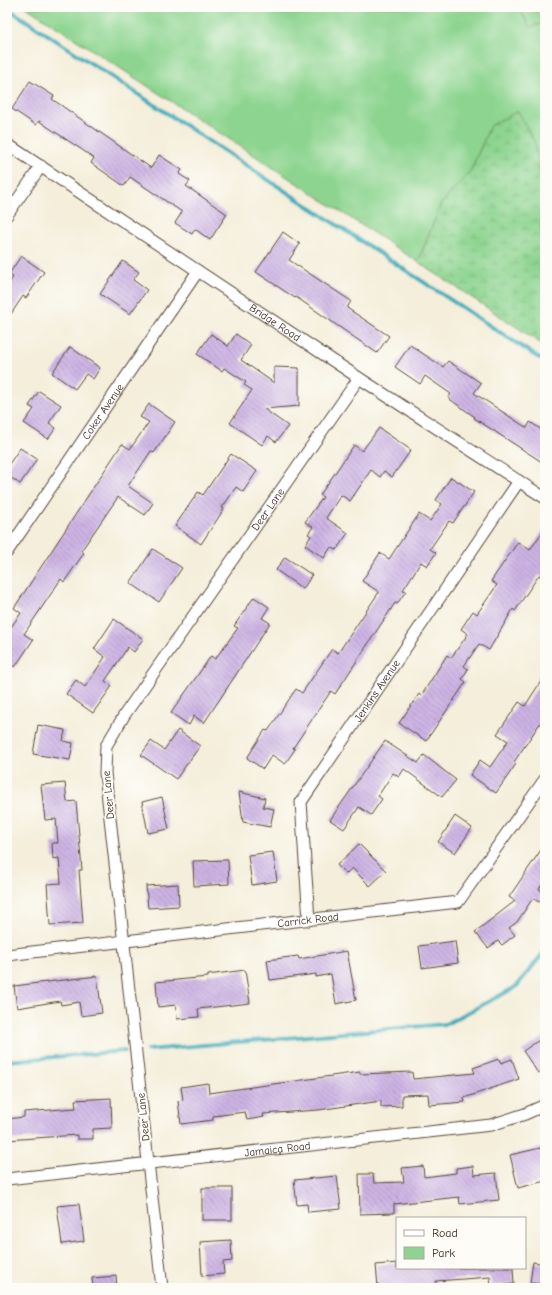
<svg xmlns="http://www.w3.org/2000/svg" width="552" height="1295" font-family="'Comic Neue',sans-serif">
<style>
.green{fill:#8cd48f;stroke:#647f56}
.wetland{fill:url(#wetland-marsh);stroke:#647f56}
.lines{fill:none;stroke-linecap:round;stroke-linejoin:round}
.stream{stroke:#3eacbb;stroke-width:4}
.building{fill:url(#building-back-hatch)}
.street-casing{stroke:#57473a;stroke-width:13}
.street{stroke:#fff;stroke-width:11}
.labels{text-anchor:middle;stroke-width:4;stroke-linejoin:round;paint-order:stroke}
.street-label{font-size:11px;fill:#3b2a1e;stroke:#fdfcf7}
</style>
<defs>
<pattern id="wetland-marsh" width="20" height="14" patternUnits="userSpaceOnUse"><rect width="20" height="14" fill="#8cd48f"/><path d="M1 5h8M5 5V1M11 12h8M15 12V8" fill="none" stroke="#7ab67b"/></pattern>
<pattern id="building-back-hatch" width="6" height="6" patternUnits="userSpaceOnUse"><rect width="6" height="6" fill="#ccb3e4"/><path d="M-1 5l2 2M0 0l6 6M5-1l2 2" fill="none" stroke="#a792b8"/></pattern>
</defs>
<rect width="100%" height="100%" fill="#fdfcf7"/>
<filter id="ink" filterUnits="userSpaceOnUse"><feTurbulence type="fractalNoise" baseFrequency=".025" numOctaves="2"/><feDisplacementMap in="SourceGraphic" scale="8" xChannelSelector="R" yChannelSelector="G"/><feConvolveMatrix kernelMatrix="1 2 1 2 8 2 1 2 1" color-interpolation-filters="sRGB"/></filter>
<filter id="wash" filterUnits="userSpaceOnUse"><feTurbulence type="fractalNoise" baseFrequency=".012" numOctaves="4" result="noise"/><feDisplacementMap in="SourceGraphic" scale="16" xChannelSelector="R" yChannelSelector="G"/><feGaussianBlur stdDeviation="0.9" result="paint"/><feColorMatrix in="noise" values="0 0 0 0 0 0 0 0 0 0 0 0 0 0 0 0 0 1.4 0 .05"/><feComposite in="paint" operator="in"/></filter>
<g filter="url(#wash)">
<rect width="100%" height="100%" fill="#f4eeda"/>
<!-- green -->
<polygon class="green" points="26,7 518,7 530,27 545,23 545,248 541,229 542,187 490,127 471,170 441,204 418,262"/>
<!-- wetland -->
<g class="wetland">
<polygon points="518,7 545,7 545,23 530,27"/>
<polygon points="518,111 535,143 542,187 541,229 545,248 545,346 418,262 441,204 471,170 490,126"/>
</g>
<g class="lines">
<!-- stream -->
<g class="stream">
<polyline points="7,8 545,362"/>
<polyline points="147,1050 446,1024 516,987 545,951"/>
<polyline points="7,1061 125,1051"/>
</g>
</g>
<g id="blocks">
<!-- building -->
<g class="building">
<polygon points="30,81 54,96 52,99 151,168 159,155 182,170 179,174 190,181 186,186 227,214 210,240 195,229 192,234 175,223 182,212 130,177 124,186 91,163 94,158 39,121 36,125 12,109"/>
<polygon points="283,232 300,244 289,260 351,301 347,308 389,336 377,353 296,297 295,298 256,272"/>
<polygon points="21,256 44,272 26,298 23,296 7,320 7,287 13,277 9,274"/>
<polygon points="123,261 139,272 133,280 147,290 130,314 100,294"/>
<polygon points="211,334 228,346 236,334 251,345 241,360 274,383 274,367 299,368 299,406 264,409 288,426 276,442 268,436 262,445 230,423 252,390 244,385 246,382 224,368 222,371 197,354"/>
<polygon points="410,345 443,367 448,361 481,383 474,393 527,428 530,422 545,432 545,464 474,418 475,417 448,398 451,394 425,376 420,384 395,367"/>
<polygon points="70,347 100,368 93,379 86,374 75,389 52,373"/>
<polygon points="39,391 61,405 49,423 56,428 48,439 24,423 34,409 29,406"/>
<polygon points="149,404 175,422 154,453 151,451 128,486 153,503 145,515 118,497 81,551 84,553 64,582 61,579 24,634 33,640 15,667 7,662 7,633 21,613 14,608 122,444 130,449 149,422 140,417"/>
<polygon points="379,428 411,450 392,477 384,471 380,477 371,470 350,501 341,495 326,518 348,533 336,550 331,547 324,558 305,545 311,536 308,534 313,527 305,522 323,497 320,495 354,445 362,451"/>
<polygon points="20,448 37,459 20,484 7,475 7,467"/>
<polygon points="231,454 257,471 243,492 236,487 222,508 224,509 201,544 175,526 198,492 203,495"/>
<polygon points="451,477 474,492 453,523 449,521 430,549 436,553 427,566 421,562 403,590 406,591 397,604 395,603 335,694 331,691 293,748 295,749 285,764 272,755 263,769 247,758 265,730 268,731 296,689 302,693 332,649 338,653 379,592 362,581 380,553 389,559 419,514 430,521 442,504 436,500"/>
<polygon points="545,528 545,579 539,575 515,611 513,609 489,650 479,644 464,666 468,669 462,679 466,682 426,741 399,723 419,694 421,696 447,655 451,658 468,634 461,629 473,611 477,614 497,585 491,581 518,542 530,550"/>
<polygon points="153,549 182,568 159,602 130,583"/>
<polygon points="285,557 312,575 303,589 276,570"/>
<polygon points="254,597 269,607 262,618 270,623 204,723 194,716 189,725 171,713 211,656 215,659 238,628 234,626"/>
<polygon points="114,619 143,639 134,652 128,647 105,681 112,686 93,713 66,694 76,680 85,687 105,657 94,649"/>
<polygon points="545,675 545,716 514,762 516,764 496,793 470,775 480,760 490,767 508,741 497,734 519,702 525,706"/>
<polygon points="38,725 65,730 63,741 73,743 70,760 33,754"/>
<polygon points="178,730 200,746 176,779 141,755 151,741 164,750"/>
<polygon points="385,741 418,763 424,755 456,780 442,797 404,769 399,777 393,773 378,796 382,799 371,815 359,807 344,829 330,820"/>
<polygon points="65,783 67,802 76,801 82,870 79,870 83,923 50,925 47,884 61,883 59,858 53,859 52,843 58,843 56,819 45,820 41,785"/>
<polygon points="239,792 265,798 263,807 274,809 270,827 243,822"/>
<polygon points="162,797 169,829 148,833 142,802"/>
<polygon points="455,816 472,828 455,853 438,842"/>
<polygon points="359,844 386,871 370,886 352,868 346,874 337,865"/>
<polygon points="545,844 545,880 539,889 545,893 539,902 533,898 517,922 509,928 515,935 502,945 498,941 488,948 475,932 515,901 509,897"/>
<polygon points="273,852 277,881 252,885 248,855"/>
<polygon points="228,860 229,884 194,886 193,861"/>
<polygon points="178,884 179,906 148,908 146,886"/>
<polygon points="455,941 458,963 422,968 419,946"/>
<polygon points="347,951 356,1000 336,1004 331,974 316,977 316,974 270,980 267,960 298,956 299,959"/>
<polygon points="245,970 250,1003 198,1009 199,1017 177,1019 176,1005 158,1007 156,982 208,977 208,975"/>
<polygon points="97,976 102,1013 81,1016 79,1002 61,1005 60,1001 17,1008 14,986"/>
<polygon points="545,1036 545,1068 538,1073 523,1051"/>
<polygon points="499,1059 501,1063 512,1059 519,1079 464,1098 465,1102 429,1105 428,1094 402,1095 402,1106 381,1107 381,1101 318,1110 263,1114 264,1117 247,1120 245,1112 213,1116 213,1120 181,1124 178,1101 183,1100 181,1087 208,1083 209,1093 360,1072 360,1074 412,1072 413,1079 475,1073 473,1068"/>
<polygon points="111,1098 112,1128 93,1129 93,1139 77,1139 77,1135 7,1140 7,1119 24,1117 24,1112 76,1108 75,1100"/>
<polygon points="545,1147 545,1181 518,1188 510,1155"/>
<polygon points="423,1166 424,1177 456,1173 456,1168 473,1166 474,1175 496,1173 499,1200 460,1204 459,1197 394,1204 394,1213 360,1214 359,1174 373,1174 374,1183 404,1182 402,1168"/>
<polygon points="337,1176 341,1209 308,1212 307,1204 297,1205 294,1180"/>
<rect x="202" y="1188" width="30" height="32"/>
<polygon points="79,1204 84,1241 62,1244 57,1206"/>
<polygon points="231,1240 232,1261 223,1262 224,1274 202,1276 200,1242"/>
<polygon points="533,1262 545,1264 545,1284 530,1283"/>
<polygon points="397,1263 397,1268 513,1268 514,1284 491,1286 490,1277 436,1281 436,1288 393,1288 393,1285 378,1287 376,1265"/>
<polygon points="116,1276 117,1288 93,1288 92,1278"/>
</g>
</g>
</g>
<g filter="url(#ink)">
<use href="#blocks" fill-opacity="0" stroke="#57473a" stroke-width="1"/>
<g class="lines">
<defs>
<g id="street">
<path id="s1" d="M7,144l352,234 186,120"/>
<polyline points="7,215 41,166"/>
<path id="s2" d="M7,552l191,-281"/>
<path id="s3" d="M309,920l-8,-118 218,-321"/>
<path id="s4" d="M7,955l451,-53 87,-123"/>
<path id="s5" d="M7,1179l484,-54 34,-11 20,-9"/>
<path id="s6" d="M162,1288l-57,-515 1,-27 19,-32 234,-336"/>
</g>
</defs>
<!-- street casing -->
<use href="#street" class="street-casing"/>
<!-- street -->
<use href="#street" class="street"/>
</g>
</g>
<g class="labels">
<!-- street labels -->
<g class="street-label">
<text dy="4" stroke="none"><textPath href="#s1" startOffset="322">Bridge Road</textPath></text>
<text dy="4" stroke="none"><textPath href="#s2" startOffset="170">Coker Avenue</textPath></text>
<text dy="4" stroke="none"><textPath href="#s6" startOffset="832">Deer Lane</textPath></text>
<text dy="4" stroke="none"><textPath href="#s3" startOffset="253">Jenkins Avenue</textPath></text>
<text transform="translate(108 795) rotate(-95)" y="4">Deer Lane</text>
<text dy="4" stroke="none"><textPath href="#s4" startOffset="303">Carrick Road</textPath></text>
<text transform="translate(143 1117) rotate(-96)" y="4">Deer Lane</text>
<text dy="4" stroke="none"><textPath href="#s5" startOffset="272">Jamaica Road</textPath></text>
</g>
</g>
<!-- margin -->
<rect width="552" height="1295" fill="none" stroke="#fdfcf7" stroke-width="24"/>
<!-- legend -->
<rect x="396" y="1217" width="130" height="52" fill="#fdfcf7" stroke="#afa8a0"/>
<rect x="404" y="1230" width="20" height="6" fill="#ffffff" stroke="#afa8a0"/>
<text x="432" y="1237" font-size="12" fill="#3b2a1e">Road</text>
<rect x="404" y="1247" width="20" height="12" fill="#8cd48f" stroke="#afa8a0"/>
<text x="432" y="1257" font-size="12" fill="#3b2a1e">Park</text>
</svg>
